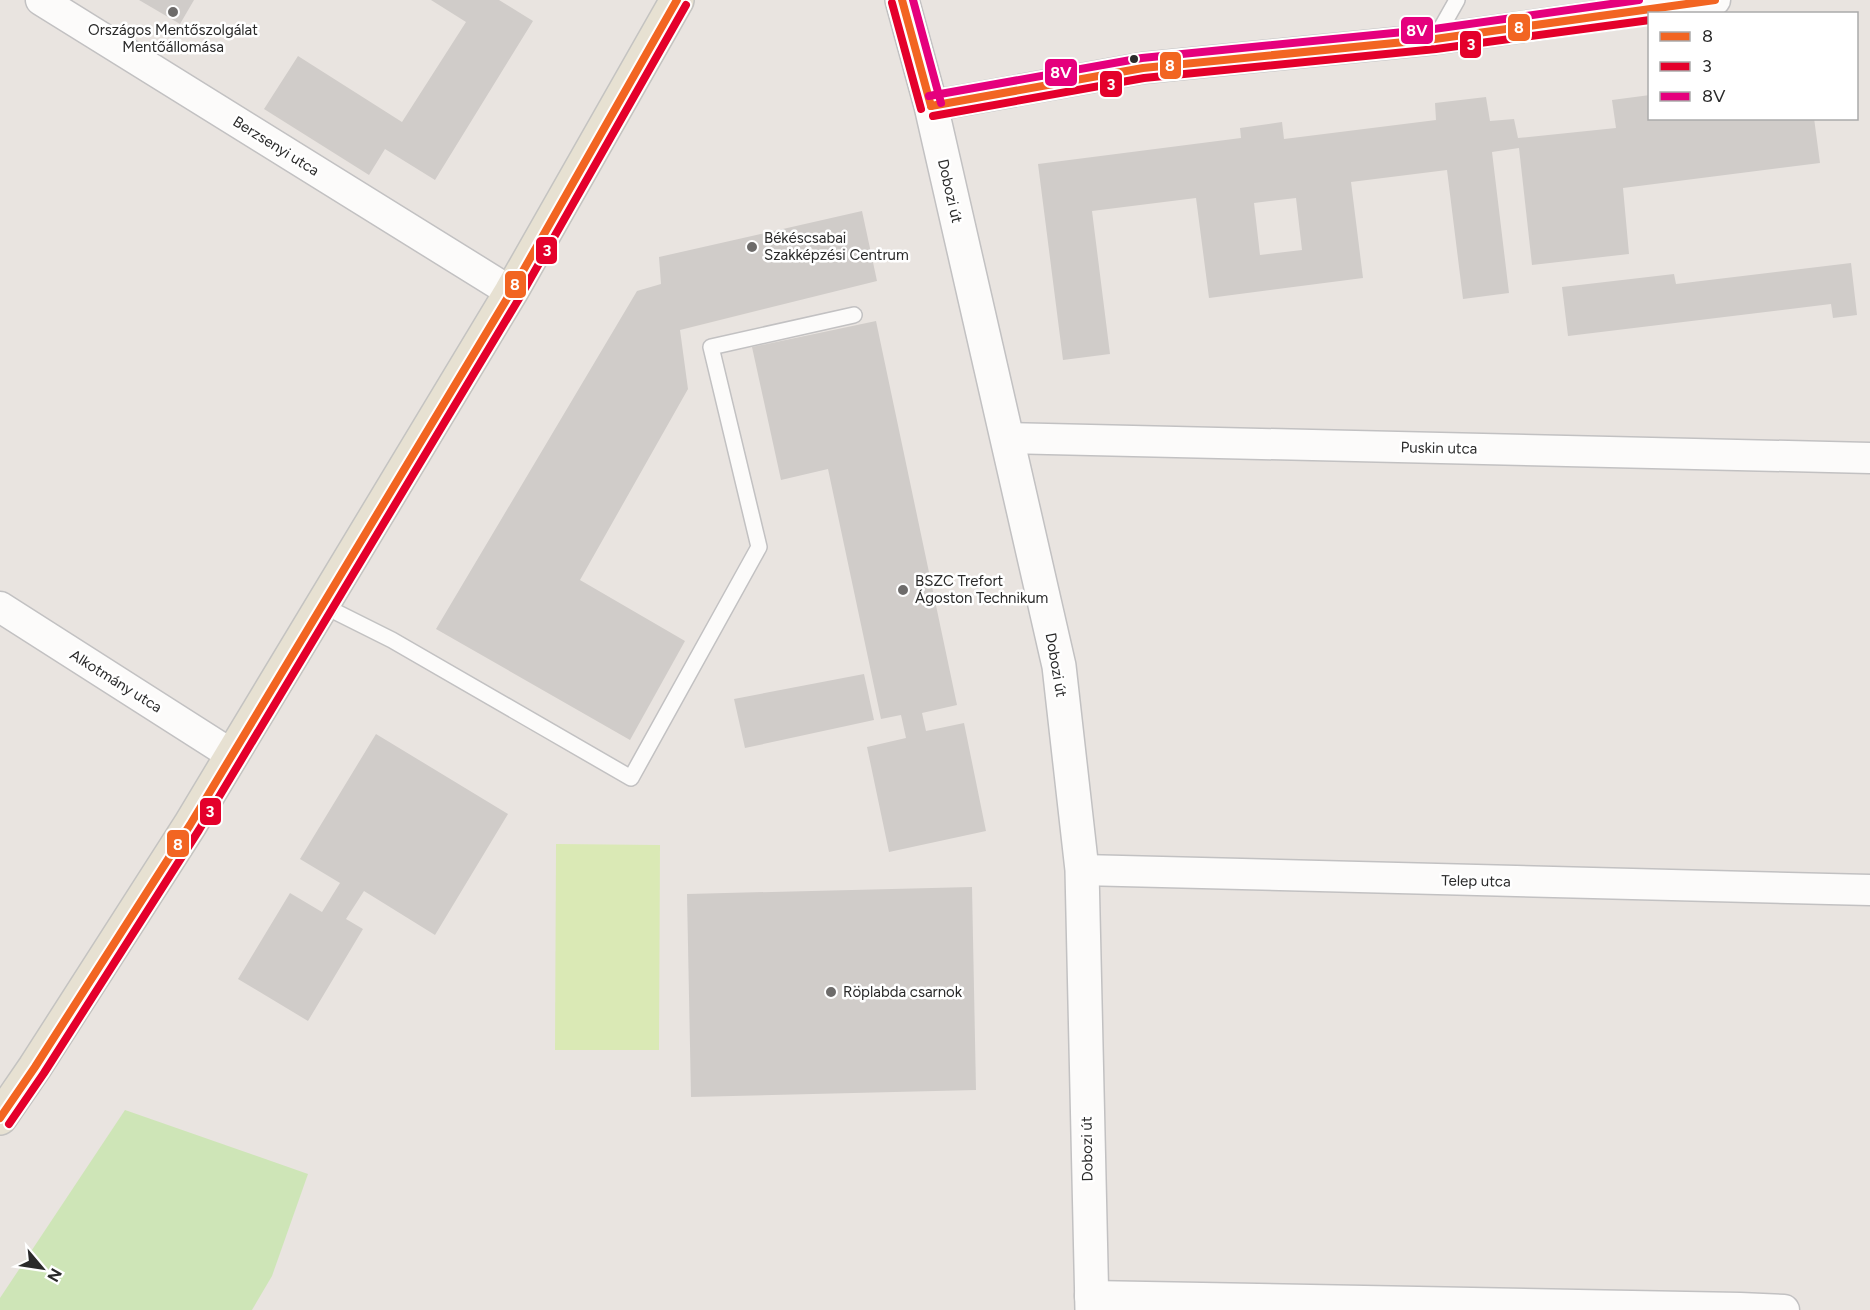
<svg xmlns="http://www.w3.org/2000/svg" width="1870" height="1310" font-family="Figtree,sans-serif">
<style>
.green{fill:#cee5b7}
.pitch{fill:#dae9b5}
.building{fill:#d0ccc9;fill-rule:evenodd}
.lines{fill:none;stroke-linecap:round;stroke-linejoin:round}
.lane-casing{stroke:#c2c1c2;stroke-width:18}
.street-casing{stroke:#c2c1c2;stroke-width:33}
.secondary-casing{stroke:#c2c1c2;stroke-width:36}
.primary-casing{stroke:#c4c3c1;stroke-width:36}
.lane{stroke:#fcfbfa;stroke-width:15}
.street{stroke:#fcfbfa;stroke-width:30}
.secondary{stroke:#fcfbfa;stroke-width:33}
.primary{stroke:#e7e1d2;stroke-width:33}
.bus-1-casing{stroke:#fff;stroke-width:12}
.bus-2-casing{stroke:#fff;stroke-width:12}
.bus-3-casing{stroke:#fff;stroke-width:12}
.bus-1{stroke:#f26522;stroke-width:8}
.bus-2{stroke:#e4002b;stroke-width:8}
.bus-3{stroke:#e5007d;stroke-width:8}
.poi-dot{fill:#6d6b6a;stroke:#fff;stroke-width:2}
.bus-dot{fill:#2a2a2a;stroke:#fff;stroke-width:2}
.labels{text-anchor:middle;stroke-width:5;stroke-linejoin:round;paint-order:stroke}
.poi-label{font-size:15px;fill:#2a2a2a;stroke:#fff;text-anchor:start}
.street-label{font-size:15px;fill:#2a2a2a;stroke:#fff}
.line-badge{stroke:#fff;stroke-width:2}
.badge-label{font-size:16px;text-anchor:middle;font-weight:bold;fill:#fff}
</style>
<rect width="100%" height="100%" fill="#e9e4e0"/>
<!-- green -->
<polygon class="green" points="125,1110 308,1174 272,1276 252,1310 0,1310 0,1298"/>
<!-- pitch -->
<polygon class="pitch" points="556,844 660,845 659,1050 555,1050"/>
<!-- building -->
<g class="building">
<polygon points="139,0 194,0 180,24"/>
<polygon points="431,0 499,0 533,21 435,180 385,149 369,175 264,109 298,56 402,122 466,22"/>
<path d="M1650,95v23h164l6,45 -197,25 6,66 -97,11 -13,-117 -27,4 17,141 -46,6 -16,-129 -96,12 12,96 -154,20 -13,-100 -104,13 18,143 -47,6 -25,-196 203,-26 -1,-10 42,-6 2,17 152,-19 -1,-17 51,-6 4,24 24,-2 4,19 98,-10 -4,-28zM1296,198l6,52 -42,5 -6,-52z"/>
<polygon points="862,211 877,281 680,330 688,389 580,580 685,641 630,740 436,629 637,291 661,284 659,257"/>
<polygon points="1851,263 1857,315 1833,318 1831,304 1568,336 1562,287 1674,274 1676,284"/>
<polygon points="876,321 957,705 922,713 926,731 964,723 986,831 889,852 867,747 906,738 901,715 881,719 828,469 781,480 752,347"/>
<polygon points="864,674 874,720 745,748 734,699"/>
<polygon points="376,734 508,814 435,935 364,891 346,919 363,929 308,1021 238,979 290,893 322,912 340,883 300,859"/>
<polygon points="972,887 976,1090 691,1097 687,894"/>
</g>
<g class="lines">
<defs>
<g id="lane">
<polyline points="1435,39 1457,0"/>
<polyline points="322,605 392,640 631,778 759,547 711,347 854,315"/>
</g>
<g id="street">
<polyline points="41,0 511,292"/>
<polyline points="931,106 1143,68 1435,39 1715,0"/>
<polyline points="1007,438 1870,458"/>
<polyline points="0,607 232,755"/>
<polyline points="1082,870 1870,890"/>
<polyline points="1090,1296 1740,1308 1784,1310"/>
</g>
<polyline id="secondary" points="902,0 931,106 1059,666 1082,870 1092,1310"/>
<polyline id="primary" points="0,1118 35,1067 190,825 232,755 511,292 677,0"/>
</defs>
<!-- lane casing -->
<use href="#lane" class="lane-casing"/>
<!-- street casing -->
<use href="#street" class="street-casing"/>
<!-- secondary casing -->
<use href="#secondary" class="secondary-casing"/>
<!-- primary casing -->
<use href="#primary" class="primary-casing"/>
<!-- lane -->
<use href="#lane" class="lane"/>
<!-- street -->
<use href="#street" class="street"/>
<!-- secondary -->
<use href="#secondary" class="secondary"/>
<!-- primary -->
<use href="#primary" class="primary"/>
<defs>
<g id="bus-1">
<polyline points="902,0 931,106"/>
<polyline points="931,106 1143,68 1435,39 1715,0"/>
<polyline points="0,1118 35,1067 190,825 511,292 677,0"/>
</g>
<g id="bus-2">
<polyline points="892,3 921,109"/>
<polyline points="933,116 1144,78 1436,49 1650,20"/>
<polyline points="9,1124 44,1073 199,830 520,297 686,5"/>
</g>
<g id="bus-3">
<polyline points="913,0 941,103"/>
<polyline points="929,96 1142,58 1434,29 1639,0"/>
</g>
</defs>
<!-- bus-1 casing -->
<use href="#bus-1" class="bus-1-casing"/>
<!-- bus-2 casing -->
<use href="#bus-2" class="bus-2-casing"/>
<!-- bus-3 casing -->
<use href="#bus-3" class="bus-3-casing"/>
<!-- bus-1 -->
<use href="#bus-1" class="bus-1"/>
<!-- bus-2 -->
<use href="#bus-2" class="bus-2"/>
<!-- bus-3 -->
<use href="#bus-3" class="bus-3"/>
</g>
<!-- markers -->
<g class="poi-dot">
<circle cx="173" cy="12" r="6"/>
<circle cx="752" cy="247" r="6"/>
<circle cx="903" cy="590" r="6"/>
<circle cx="831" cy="992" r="6"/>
</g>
<circle class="bus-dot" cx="1134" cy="59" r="5"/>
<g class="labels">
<!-- poi labels -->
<g class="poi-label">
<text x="173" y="35" text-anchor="middle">Országos Mentőszolgálat<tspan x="173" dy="17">Mentőállomása</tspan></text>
<text x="764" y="243">Békéscsabai<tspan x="764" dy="17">Szakképzési Centrum</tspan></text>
<text x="915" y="586">BSZC Trefort<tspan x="915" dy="17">Ágoston Technikum</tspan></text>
<text x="843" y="997">Röplabda csarnok</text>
</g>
<!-- street labels -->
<g class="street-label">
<text transform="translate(276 146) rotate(32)" y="5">Berzsenyi utca</text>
<text transform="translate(950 191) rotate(77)" y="5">Dobozi út</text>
<text transform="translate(1439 448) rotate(1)" y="5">Puskin utca</text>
<text transform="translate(1056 665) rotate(80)" y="5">Dobozi út</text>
<text transform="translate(116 681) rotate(32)" y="5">Alkotmány utca</text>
<text transform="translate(1476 881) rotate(1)" y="5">Telep utca</text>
<text transform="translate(1087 1149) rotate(-91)" y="5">Dobozi út</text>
</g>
</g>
<g class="line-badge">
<rect x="1507" y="13" width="24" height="29" rx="6" fill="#f26522"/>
<rect x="1400" y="16" width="34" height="29" rx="6" fill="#e5007d"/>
<rect x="1459" y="30" width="23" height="29" rx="6" fill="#e4002b"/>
<rect x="1159" y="51" width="23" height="29" rx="6" fill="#f26522"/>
<rect x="1044" y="58" width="34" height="29" rx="6" fill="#e5007d"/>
<rect x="1099" y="70" width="24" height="28" rx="6" fill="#e4002b"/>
<rect x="535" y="236" width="23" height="29" rx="6" fill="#e4002b"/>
<rect x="504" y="270" width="23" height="29" rx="6" fill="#f26522"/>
<rect x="199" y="797" width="23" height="29" rx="6" fill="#e4002b"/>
<rect x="166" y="829" width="24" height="29" rx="6" fill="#f26522"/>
</g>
<g class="badge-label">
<text x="1519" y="33">8</text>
<text x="1417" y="36">8V</text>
<text x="1471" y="50">3</text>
<text x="1170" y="71">8</text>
<text x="1061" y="78">8V</text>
<text x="1111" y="90">3</text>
<text x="547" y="256">3</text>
<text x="515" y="290">8</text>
<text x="210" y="817">3</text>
<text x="178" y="850">8</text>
</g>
<!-- legend -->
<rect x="1648" y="12" width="210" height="108" fill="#ffffff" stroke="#aaaaaa" stroke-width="1.5"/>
<rect x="1660" y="32" width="30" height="9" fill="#f26522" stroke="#aaaaaa" stroke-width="1.5"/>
<text x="1702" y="42" font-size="18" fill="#2a2a2a">8</text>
<rect x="1660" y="62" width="30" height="9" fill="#e4002b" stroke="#aaaaaa" stroke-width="1.5"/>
<text x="1702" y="72" font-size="18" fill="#2a2a2a">3</text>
<rect x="1660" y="92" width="30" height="9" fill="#e5007d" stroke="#aaaaaa" stroke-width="1.5"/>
<text x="1702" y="102" font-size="18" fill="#2a2a2a">8V</text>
<!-- north arrow -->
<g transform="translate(42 1268) rotate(119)" stroke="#ffffff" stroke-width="4.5" paint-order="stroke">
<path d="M0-4.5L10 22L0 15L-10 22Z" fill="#2a2a2a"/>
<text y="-9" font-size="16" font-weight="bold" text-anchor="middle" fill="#2a2a2a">N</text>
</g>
</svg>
